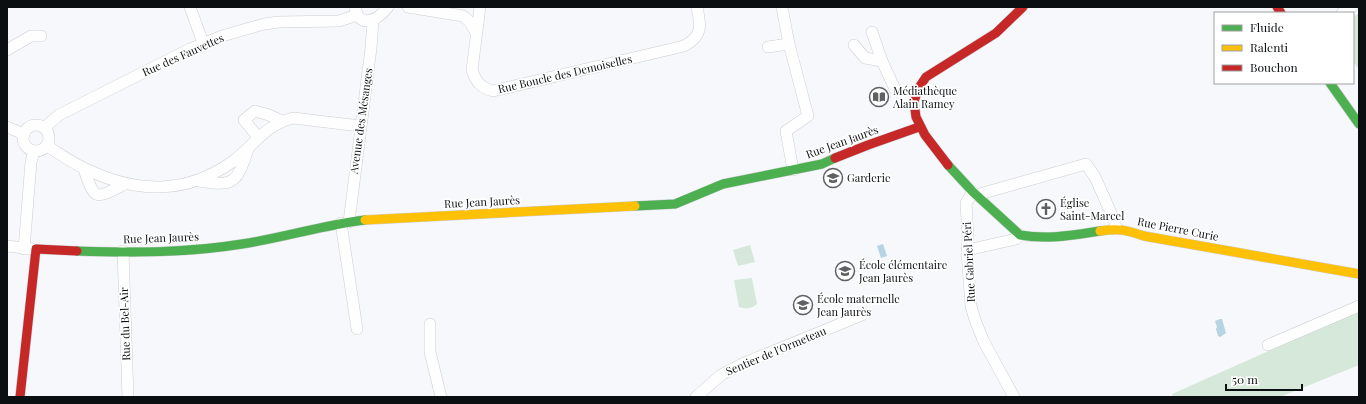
<svg xmlns="http://www.w3.org/2000/svg" width="1366" height="404" font-family="'Playfair Display',serif">
<style>
.green{fill:#d6e8d9}
.water{fill:#b6d4e3}
.lines{fill:none;stroke-linecap:round;stroke-linejoin:round}
.street-casing{stroke:#ccced1;stroke-width:12}
.fast-casing{stroke:#ccced1;stroke-width:10}
.slow-casing{stroke:#ccced1;stroke-width:10}
.jam-casing{stroke:#ccced1;stroke-width:10}
.street{stroke:#fefefe;stroke-width:11}
.fast{stroke:#4caf50;stroke-width:9}
.slow{stroke:#ffc107;stroke-width:9}
.jam{stroke:#c62828;stroke-width:9}
.labels{text-anchor:middle;stroke-width:3.5;stroke-linejoin:round;paint-order:stroke}
.street-label{font-size:11px;fill:#0c0f11;stroke:#fff}
.poi-label{font-size:11px;fill:#0c0f11;stroke:#fff;text-anchor:start}
</style>
<rect width="100%" height="100%" fill="#f6f8fb"/>
<!-- green -->
<g class="green">
<polygon points="1359,13 1359,70 1353,61 1353,17"/>
<polygon points="750,245 755,262 738,266 733,250"/>
<path d="M752,278l5,26c-6,5 -10,5 -18,3l-5,-27z"/>
<polygon points="1359,311 1359,365 1280,397 1173,397 1172,394"/>
</g>
<!-- water -->
<g class="water">
<polygon points="883,244 887,256 881,258 877,246"/>
<polygon points="1220,319 1222,319 1226,333 1220,337 1218,336 1216,329 1217,327 1215,321"/>
</g>
<g class="lines">
<defs>
<g id="street">
<polyline points="190,7 203,43"/>
<path d="M355,7c4,23 23,13 33,0"/>
<polyline points="408,7 463,16 470,22 476,33"/>
<path d="M480,7l-8,63c4,12 9,18 21,21l191,-45c19,-10 17,-20 13,-39"/>
<polyline points="782,7 789,44"/>
<polyline points="1342,13 1352,7"/>
<polyline points="872,32 882,61"/>
<polyline points="854,45 865,58 882,61 895,89 913,102"/>
<polyline points="768,47 789,44 808,116 786,131 793,170"/>
<polyline points="7,50 31,36 41,36"/>
<circle cx="36" cy="138" r="13"/>
<polyline points="7,127 24,134"/>
<polyline points="44,128 59,115 190,49 222,36 264,24 279,22 339,21 357,15"/>
<polyline points="258,137 244,120 255,111 269,115 282,121"/>
<path d="M47,146c13,8 25,17 39,23 49,24 100,26 146,-7 23,-17 31,-36 61,-44l67,8"/>
<path d="M84,169c11,33 11,30 41,15"/>
<path d="M199,181c35,6 38,2 49,-32"/>
<polyline points="973,192 966,203 968,238 967,252 971,306 975,320 984,342 1014,397"/>
<polyline points="976,195 1086,164 1095,177 1115,222 1116,229"/>
<polyline points="349,222 371,48 373,21"/>
<polyline points="341,223 357,329"/>
<polyline points="7,246 32,249"/>
<polyline points="24,249 31,162 34,151"/>
<polyline points="123,251 128,397"/>
<polyline points="967,252 972,249 1016,239 1020,235"/>
<polyline points="430,324 430,352 441,397"/>
<polyline points="1268,345 1359,306"/>
<polyline points="696,397 721,375 742,364 862,315"/>
</g>
<g id="fast">
<polyline points="1330,83 1359,124"/>
<path d="M948,165l25,27 47,43c27,5 53,0 80,-4"/>
<polyline points="635,206 675,204 723,184 822,164 835,158"/>
<path d="M77,251c55,2 110,2 165,-7 41,-6 81,-19 123,-24"/>
</g>
<g id="slow">
<polyline points="365,220 635,206"/>
<path d="M1100,231c19,-3 26,-1 44,5l215,38"/>
</g>
<g id="jam">
<polyline points="1277,7 1281,13"/>
<polyline points="835,158 868,145 919,127"/>
<polyline points="948,165 925,135 916,117 914,102 918,89 926,77 996,33 1023,7"/>
<polyline points="20,397 36,249 77,251"/>
</g>
</defs>
<!-- street casing -->
<use href="#street" class="street-casing"/>
<!-- fast casing -->
<use href="#fast" class="fast-casing"/>
<!-- slow casing -->
<use href="#slow" class="slow-casing"/>
<!-- jam casing -->
<use href="#jam" class="jam-casing"/>
<!-- street -->
<use href="#street" class="street"/>
<!-- fast -->
<use href="#fast" class="fast"/>
<!-- slow -->
<use href="#slow" class="slow"/>
<!-- jam -->
<use href="#jam" class="jam"/>
</g>
<!-- icons -->
<defs>
<symbol id="library-ring" viewBox="-11 -11 22 22"><circle r="9.5" fill="#fff" stroke="#5e6163" stroke-width="1.5"/><path d="M-6-4Q-3-5.5-.7-3.5V5Q-3 3-6 4ZM6-4Q3-5.5 .7-3.5V5Q3 3 6 4Z" fill="#5e6163"/></symbol>
<symbol id="school-ring" viewBox="-11 -11 22 22"><circle r="9.5" fill="#fff" stroke="#5e6163" stroke-width="1.5"/><path d="M0-5L7-2L0 1L-7-2ZM-4 1L0 2.5L4 1V4Q0 6-4 4Z" fill="#5e6163"/></symbol>
<symbol id="church-ring" viewBox="-11 -11 22 22"><circle r="9.5" fill="#fff" stroke="#5e6163" stroke-width="1.5"/><path d="M-1.2-6h2.4v3.5h3.3v2.4h-3.3V6h-2.4V-.1h-3.3v-2.4h3.3Z" fill="#5e6163"/></symbol>
</defs>
<g fill-rule="evenodd">
<use href="#library-ring" x="868" y="86" width="22" height="22"/>
<use href="#school-ring" x="822" y="167" width="22" height="22"/>
<use href="#church-ring" x="1035" y="198" width="22" height="22"/>
<use href="#school-ring" x="834" y="260" width="22" height="22"/>
<use href="#school-ring" x="792" y="294" width="22" height="22"/>
</g>
<g class="labels">
<!-- street labels -->
<g class="street-label">
<text transform="translate(183 55) rotate(-24)" y="4">Rue des Fauvettes</text>
<text transform="translate(565 74) rotate(-13)" y="4">Rue Boucle des Demoiselles</text>
<text transform="translate(361 121) rotate(-82)" y="4">Avenue des Mésanges</text>
<text transform="translate(842 142) rotate(-20)" y="4">Rue Jean Jaurès</text>
<text transform="translate(482 202) rotate(-3)" y="4">Rue Jean Jaurès</text>
<text transform="translate(1178 229) rotate(11)" y="4">Rue Pierre Curie</text>
<text transform="translate(161 238) rotate(-2)" y="4">Rue Jean Jaurès</text>
<text transform="translate(969 262) rotate(-93)" y="4">Rue Gabriel Péri</text>
<text transform="translate(125 324) rotate(-92)" y="4">Rue du Bel-Air</text>
<text transform="translate(776 351) rotate(-23)" y="4">Sentier de l'Ormeteau</text>
</g>
<!-- poi labels -->
<g class="poi-label">
<text x="893" y="95">Médiathèque<tspan x="893" dy="13">Alain Ramey</tspan></text>
<text x="847" y="182">Garderie</text>
<text x="1060" y="207">Église<tspan x="1060" dy="13">Saint-Marcel</tspan></text>
<text x="859" y="269">École élémentaire<tspan x="859" dy="13">Jean Jaurès</tspan></text>
<text x="817" y="303">École maternelle<tspan x="817" dy="13">Jean Jaurès</tspan></text>
</g>
</g>
<!-- border -->
<rect width="1366" height="404" fill="none" stroke="#0c0f11" stroke-width="16"/>
<!-- legend -->
<rect x="1214" y="12" width="140" height="72" fill="#ffffff" stroke="#9e9fa0"/>
<rect x="1222" y="25" width="20" height="6" fill="#4caf50" stroke="#9e9fa0"/>
<text x="1250" y="32" font-size="12" fill="#0c0f11">Fluide</text>
<rect x="1222" y="45" width="20" height="6" fill="#ffc107" stroke="#9e9fa0"/>
<text x="1250" y="52" font-size="12" fill="#0c0f11">Ralenti</text>
<rect x="1222" y="65" width="20" height="6" fill="#c62828" stroke="#9e9fa0"/>
<text x="1250" y="72" font-size="12" fill="#0c0f11">Bouchon</text>
<!-- scale -->
<path d="M1226 384v6h76v-6" fill="none" stroke="#0c0f11" stroke-width="2"/>
<text x="1232" y="384" font-size="12" fill="#0c0f11" stroke="#ffffff" stroke-width="3" paint-order="stroke">50 m</text>
</svg>
